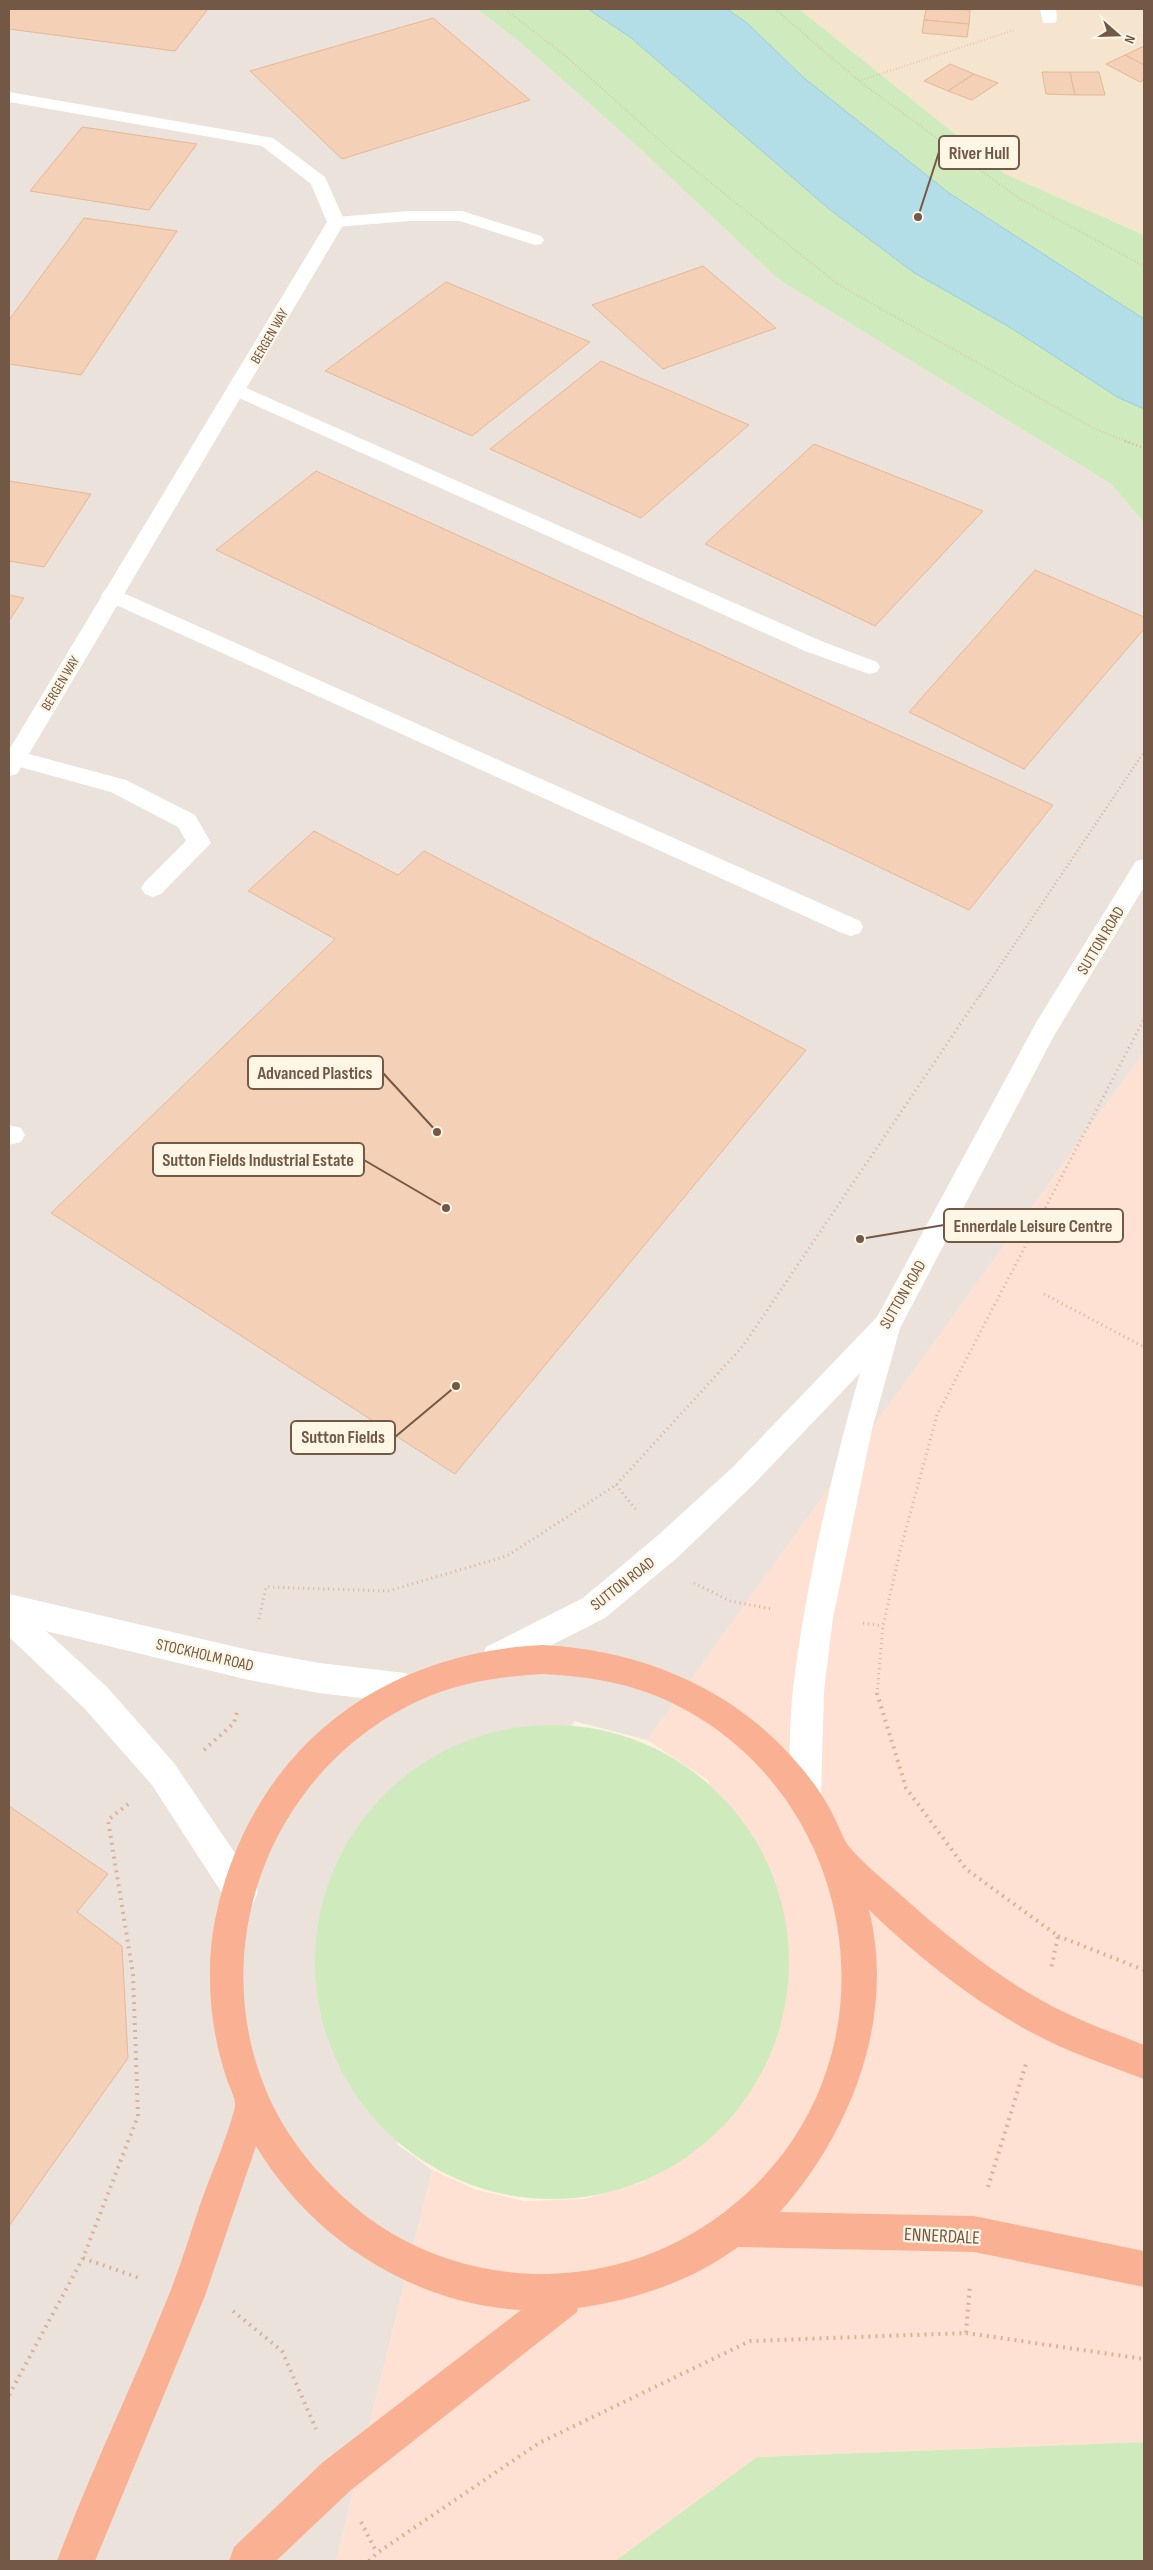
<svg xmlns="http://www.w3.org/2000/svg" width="1153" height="2570" font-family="'Sofia Sans Condensed',sans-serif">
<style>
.residential{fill:#f5e4ce}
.commercial{fill:#fee1d2}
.industrial{fill:#ebe3db}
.green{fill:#cfebbe}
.water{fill:#b4dee7;stroke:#99cdd9}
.building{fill:#f3d0b6;stroke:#e7b796}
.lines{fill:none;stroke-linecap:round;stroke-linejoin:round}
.path-far3{stroke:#d8b39a;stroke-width:2;stroke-dasharray:0.5 2.5;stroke-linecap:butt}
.path-far2{stroke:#d8b39a;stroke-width:2.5;stroke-dasharray:1 3;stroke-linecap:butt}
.path-far1{stroke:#d8b39a;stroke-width:3;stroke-dasharray:1 4;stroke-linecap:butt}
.path{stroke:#d8b39a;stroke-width:4;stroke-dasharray:2 5;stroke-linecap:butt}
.lane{fill:#fff;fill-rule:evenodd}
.street{fill:#fff;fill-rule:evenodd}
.secondary{fill:#fff;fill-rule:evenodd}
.highway{fill:#fab193;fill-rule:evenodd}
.labels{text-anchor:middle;stroke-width:4.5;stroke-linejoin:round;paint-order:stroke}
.far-street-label{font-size:14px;fill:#745846;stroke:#fff6e6}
.street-label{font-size:16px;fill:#745846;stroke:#fff6e6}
.near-street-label{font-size:19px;fill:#745846;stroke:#fff6e6}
.leader{fill:none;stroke:#745846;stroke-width:2}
.callout-dot{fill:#745846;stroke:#fff6e6;stroke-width:2}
.callout{fill:#fff6e6;stroke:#745846;stroke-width:2}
.callout-label{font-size:18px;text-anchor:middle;font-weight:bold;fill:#745846}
</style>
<rect width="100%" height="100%" fill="#fdf2df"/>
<!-- residential -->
<polygon class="residential" points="799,9 1144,9 1144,235 1005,174"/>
<!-- commercial -->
<polygon class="commercial" points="1144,1052 1144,2442 757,2457 615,2561 336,2561 432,2170 477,2190 524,2201 585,2199 644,2182 709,1781 647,1740"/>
<!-- industrial -->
<polygon class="industrial" points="9,9 477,9 522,44 637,146 778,279 1111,484 1144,523 1144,1052 647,1740 574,1721 397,2144 432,2170 336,2561 9,2561"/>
<!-- green -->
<g class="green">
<polygon points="477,9 588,9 630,37 829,209 913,272 1011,328 1117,397 1144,409 1144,523 1111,484 778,279 637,146 522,44"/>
<polygon points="727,9 799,9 1005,174 1144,235 1144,319 949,193 804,78 747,23"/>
<circle cx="552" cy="1962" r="237"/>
<polygon points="1144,2442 1144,2561 615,2561 757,2457"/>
</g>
<!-- water -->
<polygon class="water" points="588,9 727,9 747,23 804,78 949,193 1144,319 1144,409 1117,397 1011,328 913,272 829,209 630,37"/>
<!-- building -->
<g class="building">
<polygon points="9,9 208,9 175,51 9,29"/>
<polygon points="926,9 970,10 969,24 924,20"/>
<polygon points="433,18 530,100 342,159 250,71"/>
<polygon points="924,20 969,24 967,37 922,33"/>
<polygon points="1144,46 1144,65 1125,55"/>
<polygon points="1125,55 1144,65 1144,80 1140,82 1106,64"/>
<polygon points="950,64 974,74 948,91 924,81"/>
<polygon points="1042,72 1070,72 1075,95 1046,94"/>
<polygon points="1070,72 1099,72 1105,95 1075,95"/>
<polygon points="974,74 998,83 972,100 948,91"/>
<polygon points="82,127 197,144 149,210 30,191"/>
<polygon points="84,218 177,231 81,375 9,364 9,320"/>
<polygon points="703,266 776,328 663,369 592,305"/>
<polygon points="446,282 590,342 472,436 325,371"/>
<polygon points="601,361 749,425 641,518 490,449"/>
<polygon points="814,444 983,511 875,626 705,544"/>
<polygon points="316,471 1053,805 969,910 216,550"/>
<polygon points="9,481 91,494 44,567 9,561"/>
<polygon points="1035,570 1144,617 1144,629 1024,769 909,712"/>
<polygon points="9,595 24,598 9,621"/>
<polygon points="314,831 398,875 424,851 806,1050 455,1474 51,1213 335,939 248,891"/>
<polygon points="9,1806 108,1874 77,1912 122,1946 128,2058 9,2226"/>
</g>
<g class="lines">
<!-- path-far3 -->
<g class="path-far3">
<polyline points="505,9 568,58 676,155 839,285 1095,429 1128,442"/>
<polyline points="775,9 859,81 1020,199 1144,266"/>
<polyline points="859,81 1014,30"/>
</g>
<!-- path-far2 -->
<g class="path-far2">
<polyline points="1125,441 1144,448"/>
<polyline points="979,997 1144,752"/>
</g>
<!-- path-far1 -->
<g class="path-far1">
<polyline points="1044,1294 1144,1347"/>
<polyline points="616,1485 637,1511"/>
<polyline points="694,1583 730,1601 772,1609"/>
<polyline points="259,1619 266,1587 388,1591 507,1556 616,1485 743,1346 980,995"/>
<polyline points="863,1623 883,1626"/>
<polyline points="877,1694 883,1626 901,1547 937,1415 1144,1019"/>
</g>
<!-- path -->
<g class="path">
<polyline points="877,1693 906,1788 966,1869 1058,1936 1051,1969"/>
<polyline points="204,1750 234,1723 238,1708"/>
<polyline points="1058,1936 1144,1970"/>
<polyline points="988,2187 1026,2064"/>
<polyline points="83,2258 142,2279"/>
<polyline points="233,2311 282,2351 316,2429"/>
<polyline points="966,2333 1144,2359"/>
<polyline points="9,2395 83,2258 138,2116 133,1974 108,1820 128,1804"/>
<polyline points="361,2522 377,2553"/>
<polyline points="369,2561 377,2553 539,2443 750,2341 966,2333 970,2284"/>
</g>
<!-- lane -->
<g class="lane">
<polygon points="409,211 462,211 541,236 544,240 541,244 535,245 460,221 409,221 336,227 330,226 327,222 330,218 336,217"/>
<polygon points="237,384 821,641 877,662 880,667 877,672 869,674 805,651 230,394 227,390 230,386"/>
<polygon points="112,588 860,921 863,927 860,933 851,936 842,933 105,600 101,595 105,590"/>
<polygon points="14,750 126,780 195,815 211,843 161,894 153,897 145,894 141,888 145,882 186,841 178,827 111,792 9,764 9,752"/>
<polygon points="9,1125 21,1128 25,1135 21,1142 9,1145"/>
</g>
<!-- street -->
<g class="street">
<polygon points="1040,9 1056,9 1057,20 1055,23 1043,23"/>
<polygon points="9,92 273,138 325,177 345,222 17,774 9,776 9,750 327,222 311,184 262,146 9,102"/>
</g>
<!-- secondary -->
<g class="secondary">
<path d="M1144,859v28l-89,147 -155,294 -28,101 -39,189 -9,73 -3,104 -5,11 -11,5 -11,-5 -5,-11c1,-35 0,-72 4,-106 13,-106 38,-214 67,-316l-107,112 -75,72 -73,61 -97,49 -11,5 -11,-5 -4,-10 4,-10 97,-49 73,-61 77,-70 144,-150 160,-296 99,-160z"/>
<polygon points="9,1594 249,1650 319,1663 405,1673 416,1678 421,1688 416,1698 405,1703 319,1693 249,1680 46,1631 107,1687 174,1763 253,1880 258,1892 253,1904 241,1909 229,1904 152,1785 85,1709 9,1637"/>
</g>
<!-- highway -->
<path class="highway" d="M543,1645c98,5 191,43 255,119 14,16 27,34 36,53 5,9 8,19 13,27 15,19 37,36 55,52 49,44 102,87 162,116 26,13 53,22 80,33v34c-39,-15 -80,-28 -117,-49 -58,-32 -110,-74 -158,-120 27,108 -18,222 -89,302l194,4 170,35v36l-170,-35 -236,-5c-46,34 -103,53 -160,61l-1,4 -226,178 -75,71h-47l5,-14 89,-85 198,-152c-109,-6 -210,-72 -265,-164l-51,150 -110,265h-38c33,-89 76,-176 111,-264 13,-32 23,-66 34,-98 11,-30 25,-61 33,-92 1,-8 -5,-19 -8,-27 -11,-33 -17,-67 -17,-102 -1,-38 7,-76 20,-112 50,-138 169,-214 313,-221zM543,1674c38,2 75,7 111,21 202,82 254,353 91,500 -56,50 -122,77 -197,79 -64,1 -127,-18 -178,-55 -45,-34 -84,-79 -105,-131 -62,-153 14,-331 167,-393 36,-14 73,-19 111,-21z"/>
</g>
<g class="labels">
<!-- far-street labels -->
<g class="far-street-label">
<text transform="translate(269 336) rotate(-60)" y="5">BERGEN WAY</text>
<text transform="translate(60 683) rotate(-59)" y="5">BERGEN WAY</text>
</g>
<!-- street labels -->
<g class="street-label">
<text transform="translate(1100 940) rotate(-59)" y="6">SUTTON ROAD</text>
<text transform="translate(902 1294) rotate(-60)" y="6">SUTTON ROAD</text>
<text transform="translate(622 1583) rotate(-38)" y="6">SUTTON ROAD</text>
<text transform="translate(205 1654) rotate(13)" y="6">STOCKHOLM ROAD</text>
</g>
<!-- near-street labels -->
<g class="near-street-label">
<text transform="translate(942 2235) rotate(3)" y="7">ENNERDALE</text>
</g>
</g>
<!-- callouts -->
<path class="leader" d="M918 217L939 152M437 1132L383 1073M446 1208L364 1160M860 1239L944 1225M456 1386L395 1437"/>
<g class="callout-dot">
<circle cx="918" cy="217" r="5"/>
<circle cx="437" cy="1132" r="5"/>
<circle cx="446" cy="1208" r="5"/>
<circle cx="860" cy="1239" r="5"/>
<circle cx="456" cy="1386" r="5"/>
</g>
<g class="callout">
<rect x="939" y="136" width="80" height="33" rx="5"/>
<rect x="248" y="1056" width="135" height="33" rx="5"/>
<rect x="153" y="1143" width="211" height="33" rx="5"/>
<rect x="944" y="1209" width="179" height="33" rx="5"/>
<rect x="291" y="1421" width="104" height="33" rx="5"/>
</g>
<g class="callout-label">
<text x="979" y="159">River Hull</text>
<text x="315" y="1079">Advanced Plastics</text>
<text x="258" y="1166">Sutton Fields Industrial Estate</text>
<text x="1033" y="1232">Ennerdale Leisure Centre</text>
<text x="343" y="1443">Sutton Fields</text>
</g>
<!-- border -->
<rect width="1153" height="2570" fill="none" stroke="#745846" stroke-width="20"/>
<!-- north arrow -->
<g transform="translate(1118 35) rotate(110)" stroke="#fff6e6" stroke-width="4" paint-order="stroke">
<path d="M0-4L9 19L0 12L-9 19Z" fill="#745846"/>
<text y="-8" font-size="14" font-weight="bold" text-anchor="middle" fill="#745846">N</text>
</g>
</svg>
